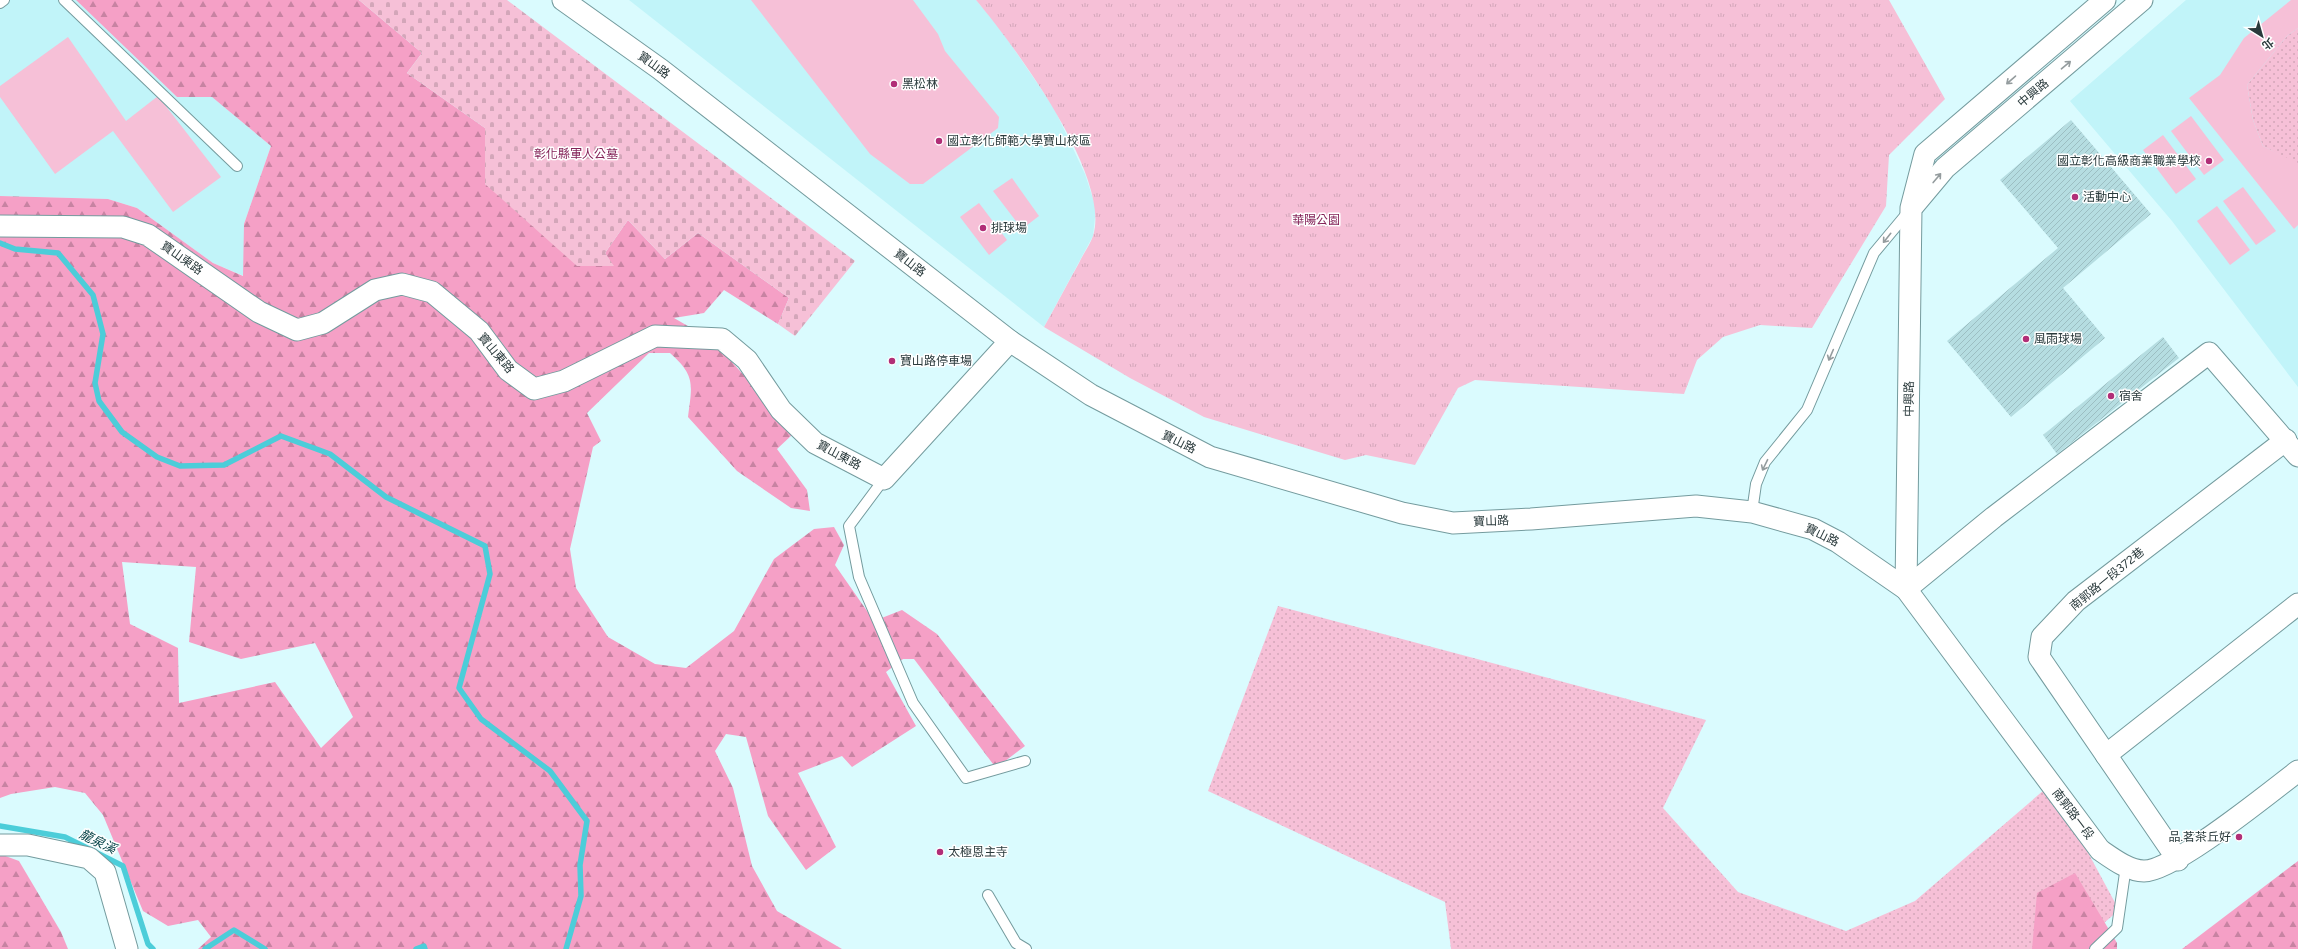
<svg xmlns="http://www.w3.org/2000/svg" width="2298" height="949" font-family="Figtree,'Noto Sans TC',sans-serif">
<style>
.built{fill:#c1f4f9}
.grass{fill:url(#grass-dots)}
.forest{fill:url(#forest-firs);fill-rule:evenodd}
.cemetery{fill:url(#cemetery-stones)}
.park{fill:url(#park-tufts)}
.pitch{fill:#f6c0d7}
.lines{fill:none;stroke-linecap:round;stroke-linejoin:round}
.stream{stroke:#4ccdd9;stroke-width:5.5}
.building{fill:url(#building-hatch)}
.service-casing{stroke:#749b9e;stroke-width:12}
.minor-casing{stroke:#749b9e;stroke-width:23}
.service{stroke:#fff;stroke-width:10}
.minor{stroke:#fff;stroke-width:21}
.oneway{stroke:#949c9e}
.poi-dot{fill:#b12e77;stroke:#fff;stroke-width:1.5}
.labels{text-anchor:middle;stroke-width:3;stroke-linejoin:round;paint-order:stroke}
.street-label{font-size:12px;fill:#2a3a3c;stroke:#fff}
.poi-label{font-size:12px;fill:#2a3a3c;stroke:#fff;text-anchor:start}
.park-label{font-size:12px;fill:#832157;stroke:#fff}
.water-label{font-size:13px;font-style:italic;fill:#003f44;stroke:#fff}
</style>
<defs>
<pattern id="grass-dots" width="8" height="8" patternUnits="userSpaceOnUse"><rect width="8" height="8" fill="#f6c0d7"/><path d="M2 2h.1M6 6h.1" fill="none" stroke="#d3a6b9" stroke-width="1.8" stroke-linecap="round"/></pattern>
<pattern id="forest-firs" width="22" height="20" patternUnits="userSpaceOnUse"><rect width="22" height="20" fill="#f5a0c6"/><path d="M5 1l3.5 6h-7zM16 11l3.5 6h-7z" fill="#c783a2"/></pattern>
<pattern id="cemetery-stones" width="16" height="16" patternUnits="userSpaceOnUse"><rect width="16" height="16" fill="#f6c0d7"/><path d="M2 7V4a2 2 0 0 1 4 0v3zM10 15v-3a2 2 0 0 1 4 0v3z" fill="#d3a6b9"/></pattern>
<pattern id="park-tufts" width="24" height="20" patternUnits="userSpaceOnUse"><rect width="24" height="20" fill="#f6c0d7"/><path d="M3 7l-1-3M5 7V3M7 7l1-3M15 17l-1-3M17 17v-4M19 17l1-3" fill="none" stroke="#d3a6b9"/></pattern>
<pattern id="building-hatch" width="6" height="6" patternUnits="userSpaceOnUse"><rect width="6" height="6" fill="#b5dde1"/><path d="M-1 1l2-2M0 6l6-6M5 7l2-2" fill="none" stroke="#9cbec2"/></pattern>
</defs>
<rect width="100%" height="100%" fill="#dafbfe"/>
<!-- built -->
<g class="built">
<polygon points="0,0 76,0 177,97 212,97 271,146 244,224 244,276 213,263 137,208 108,199 0,196"/>
<polygon points="629,0 976,0 999,27 1054,108 1085,174 1096,208 1093,236 1044,327"/>
<polygon points="2186,0 2298,0 2298,387 2172,221 2070,101"/>
</g>
<!-- grass -->
<g class="grass">
<polygon points="2298,28 2298,163 2297,164 2263,146 2253,120 2247,85 2287,36"/>
<polygon points="1278,606 1706,720 1663,808 1738,892 1846,931 1915,901 2051,784 2119,910 2074,949 1451,949 1445,902 1208,791"/>
</g>
<!-- forest -->
<g class="forest">
<path d="M76,0h283l63,53 -15,20 78,55v56l128,82 -8,-13 23,-33 37,39 33,-26 91,65 -11,26 -54,-34 -20,23 -30,5 38,22 76,84 5,10 -16,15 30,41 3,21 -19,-3 -54,-37 -49,-54c4,-32 8,-41 -18,-64h-21l-62,60 14,28 -8,6 -23,102 6,39 32,49 47,27 31,4 48,-37 40,-72 40,-30 20,-2 10,18 -9,20 39,56 28,-11 35,24 88,112 -29,22 -82,-109h-11l-17,13 30,54 -64,41 -10,-11 -44,17 38,74 -30,23 -38,-54 -22,-79 -20,-3 -11,17 18,37 19,78 25,45 65,38h-644l13,-12 -13,-17 -30,6 -25,-15 -40,-96 -18,-22 -30,-6 -44,7 -11,4v-602l108,3 29,9 76,55 30,13 1,-52 27,-78 -59,-49h-35zM122,562l74,5 -7,75 52,17 74,-16 38,74 -32,31 -46,-66 -96,21 -1,-55 -48,-24z"/>
<polygon points="0,854 19,861 61,932 68,949 0,949"/>
<polygon points="2298,861 2298,949 2182,949"/>
<polygon points="2075,873 2117,943 2117,949 2032,949 2037,893"/>
</g>
<!-- cemetery -->
<polygon class="cemetery" points="359,0 507,0 855,261 795,336 778,324 789,298 698,233 665,259 628,220 605,253 614,266 577,266 485,184 485,128 407,73 422,53"/>
<!-- park -->
<path class="park" d="M976,0h913l56,99 -56,56 -3,51 -74,122 -52,-3 -37,12 -26,23 -13,34 -209,-14 -17,8 -43,77 -49,-10 -21,5 -141,-43 -74,-39 -86,-51c12,-21 23,-43 35,-64 4,-9 11,-18 14,-27 19,-59 -79,-191 -117,-236z"/>
<!-- pitch -->
<g class="pitch">
<polygon points="751,0 913,0 938,34 945,51 999,117 998,128 923,184 910,184 870,154"/>
<polygon points="2291,0 2298,0 2298,28 2287,36 2247,85 2253,120 2263,146 2298,163 2298,225 2294,229 2189,98 2220,75 2244,38"/>
<polygon points="68,37 126,121 158,96 221,177 173,212 113,131 55,174 0,97 0,86"/>
<polygon points="2191,116 2224,160 2204,175 2171,131"/>
<polygon points="2163,135 2196,179 2176,194 2143,150"/>
<polygon points="1012,178 1039,216 1022,229 993,191"/>
<polygon points="2243,187 2276,231 2256,245 2223,201"/>
<polygon points="979,203 1007,240 989,255 960,217"/>
<polygon points="2217,206 2250,250 2230,265 2197,221"/>
</g>
<g class="lines">
<!-- stream -->
<g class="stream">
<polyline points="0,243 15,249 58,253 93,295 103,334 95,383 99,401 122,432 157,457 180,466 224,465 281,436 330,454 386,497 485,546 490,574 459,688 481,719 550,771 587,821 580,865 581,896 566,949"/>
<polyline points="0,826 65,837 123,866 148,944 153,949"/>
<polyline points="205,949 234,930 265,949"/>
<polyline points="416,949 424,946 425,949"/>
</g>
</g>
<!-- building -->
<g class="building">
<polygon points="2071,120 2151,214 2063,288 2105,338 2011,417 1947,341 2058,248 2000,180"/>
<polygon points="2163,337 2179,358 2057,454 2043,435"/>
</g>
<g class="lines">
<defs>
<g id="service">
<polyline points="64,0 237,166"/>
<polyline points="0,3 4,0"/>
<polyline points="884,479 849,526 859,577 913,703 966,778 1025,761"/>
<polyline points="1752,512 1756,484 1765,462 1807,410 1874,253 1909,211"/>
<polyline points="988,895 1016,943 1026,949"/>
<polyline points="2095,949 2117,928 2126,866"/>
</g>
<g id="minor">
<path d="M563,0l97,69 350,272 81,54 119,62 192,56 51,10 78,-4 165,-13 56,6 61,17 25,13 68,47 194,261c13,9 29,21 44,21 30,0 126,-79 154,-100"/>
<polyline points="1914,205 1945,168 2142,0"/>
<polyline points="0,226 123,227 148,235 259,312 297,330 323,323 375,290 402,284 432,292 479,331 508,370 534,389 564,381 655,336 722,339 747,360 781,410 815,443 884,479 1010,341"/>
<polyline points="1906,589 1911,208 1925,154 2105,0"/>
<polyline points="1906,589 1994,517 2209,353 2298,456"/>
<polyline points="2106,755 2298,604"/>
<polyline points="0,845 28,845 89,858 105,872 127,949"/>
<polyline points="2178,860 2039,657 2042,637 2076,601 2286,440"/>
</g>
</defs>
<!-- service casing -->
<use href="#service" class="service-casing"/>
<!-- minor casing -->
<use href="#minor" class="minor-casing"/>
<!-- service -->
<use href="#service" class="service"/>
<!-- minor -->
<use href="#minor" class="minor"/>
</g>
<!-- one-way arrows -->
<defs><path id="oneway-shaft" d="M-6 0H5M1.5-3L5.5 0L1.5 3" fill="none" stroke-width="1.6" stroke-linecap="round" stroke-linejoin="round"/></defs>
<g class="oneway">
<use href="#oneway-shaft" transform="translate(2066 65) rotate(-40)"/>
<use href="#oneway-shaft" transform="translate(2011 80) rotate(139)"/>
<use href="#oneway-shaft" transform="translate(1937 178) rotate(-50)"/>
<use href="#oneway-shaft" transform="translate(1887 238) rotate(129)"/>
<use href="#oneway-shaft" transform="translate(1831 355) rotate(113)"/>
<use href="#oneway-shaft" transform="translate(1765 465) rotate(116)"/>
</g>
<!-- markers -->
<g class="poi-dot">
<circle cx="894" cy="84" r="4"/>
<circle cx="939" cy="141" r="4"/>
<circle cx="2209" cy="161" r="4"/>
<circle cx="2075" cy="197" r="4"/>
<circle cx="983" cy="228" r="4"/>
<circle cx="2026" cy="339" r="4"/>
<circle cx="892" cy="361" r="4"/>
<circle cx="2111" cy="396" r="4"/>
<circle cx="2239" cy="837" r="4"/>
<circle cx="940" cy="852" r="4"/>
</g>
<g class="labels">
<!-- street labels -->
<g class="street-label">
<text transform="translate(654 65) rotate(36)" y="4">寶山路</text>
<text transform="translate(2033 93) rotate(-40)" y="4">中興路</text>
<text transform="translate(182 258) rotate(35)" y="4">寶山東路</text>
<text transform="translate(910 263) rotate(38)" y="4">寶山路</text>
<text transform="translate(496 353) rotate(50)" y="4">寶山東路</text>
<text transform="translate(1909 399) rotate(-89)" y="4">中興路</text>
<text transform="translate(1179 442) rotate(26)" y="4">寶山路</text>
<text transform="translate(839 455) rotate(28)" y="4">寶山東路</text>
<text transform="translate(1491 521) rotate(-2)" y="4">寶山路</text>
<text transform="translate(1822 535) rotate(26)" y="4">寶山路</text>
<text transform="translate(2107 579) rotate(-39)" y="4">南郭路一段372巷</text>
<text transform="translate(2073 814) rotate(53)" y="4">南郭路一段</text>
</g>
<!-- poi labels -->
<g class="poi-label">
<text x="902" y="88">黑松林</text>
<text x="947" y="145">國立彰化師範大學寶山校區</text>
<text x="2201" y="165" text-anchor="end">國立彰化高級商業職業學校</text>
<text x="2083" y="201">活動中心</text>
<text x="991" y="232">排球場</text>
<text x="2034" y="343">風雨球場</text>
<text x="900" y="365">寶山路停車場</text>
<text x="2119" y="400">宿舍</text>
<text x="2231" y="841" text-anchor="end">品.茗茶丘好</text>
<text x="948" y="856">太極恩主寺</text>
</g>
<!-- park labels -->
<g class="park-label">
<text x="576" y="158">彰化縣軍人公墓</text>
<text x="1316" y="224">華陽公園</text>
</g>
<!-- water labels -->
<g class="water-label">
<text transform="translate(98 841) rotate(26)" y="5">龍泉溪</text>
</g>
</g>
<!-- north arrow -->
<g transform="translate(2262 36) rotate(143)" stroke="#ffffff" stroke-width="3" paint-order="stroke">
<path d="M0-3L7 15L0 10L-7 15Z" fill="#2a3a3c"/>
<text y="-6" font-size="11" font-weight="bold" text-anchor="middle" fill="#2a3a3c">北</text>
</g>
</svg>
